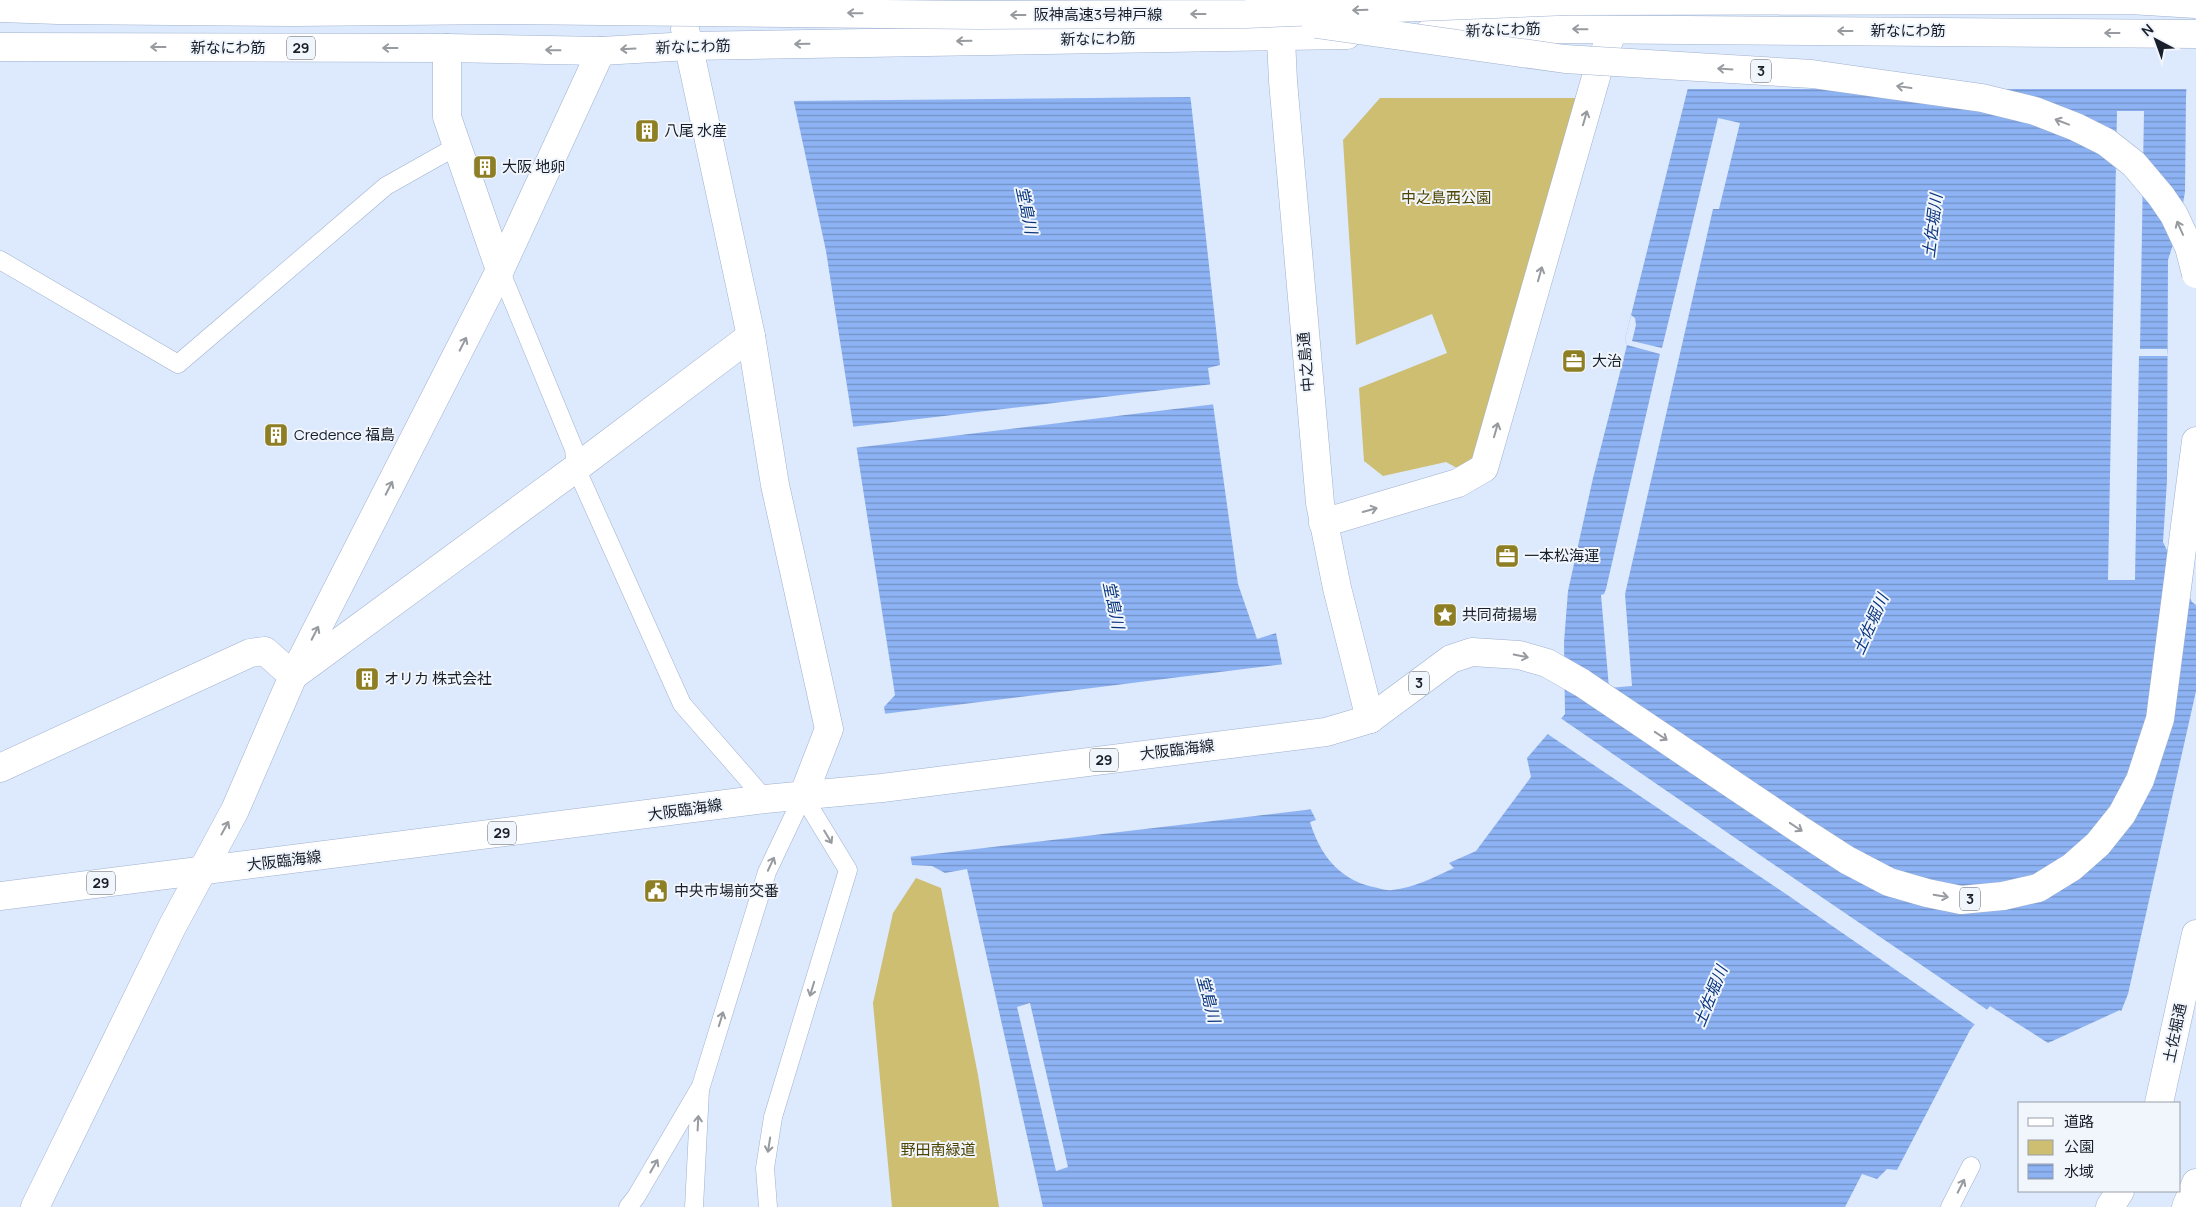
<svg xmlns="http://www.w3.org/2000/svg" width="2196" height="1207" font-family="Manrope,'Noto Sans JP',sans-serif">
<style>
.park{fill:#cdbe71}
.water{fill:url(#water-rules)}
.pier{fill:#dde9fc}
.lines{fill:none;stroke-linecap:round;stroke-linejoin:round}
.service-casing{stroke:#9fb1cf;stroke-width:19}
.minor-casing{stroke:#9fb1cf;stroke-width:29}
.tertiary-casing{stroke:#9fb1cf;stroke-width:29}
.primary-casing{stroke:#9fb1cf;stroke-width:29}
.motorway-casing{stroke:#9fb1cf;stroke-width:29}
.service{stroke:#fff;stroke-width:18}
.minor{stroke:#fff;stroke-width:28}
.tertiary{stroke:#fff;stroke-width:28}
.primary{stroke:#fff;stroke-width:28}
.motorway{stroke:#fff;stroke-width:28}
.motorway-bridge-casing{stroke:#9fb1cf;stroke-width:29;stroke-linecap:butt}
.motorway-bridge{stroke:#fff;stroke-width:28}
.oneway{stroke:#979a9f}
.labels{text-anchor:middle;stroke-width:4;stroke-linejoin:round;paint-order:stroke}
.shield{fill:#f1f5fc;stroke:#595f69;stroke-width:1}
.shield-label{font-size:14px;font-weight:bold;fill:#181f2a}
.street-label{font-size:15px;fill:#181f2a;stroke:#f1f5fc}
.poi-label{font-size:15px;fill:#181f2a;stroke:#f1f5fc;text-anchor:start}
.park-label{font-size:15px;fill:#4e4400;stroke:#f1f5fc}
.water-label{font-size:16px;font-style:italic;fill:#09357e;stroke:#f1f5fc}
</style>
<defs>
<pattern id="water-rules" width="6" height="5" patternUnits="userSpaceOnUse" patternTransform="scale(1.25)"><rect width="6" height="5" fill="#8db3f4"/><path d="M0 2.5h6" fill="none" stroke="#7291c6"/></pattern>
</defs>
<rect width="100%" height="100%" fill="#dde9fc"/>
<!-- park -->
<g class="park">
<polygon points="1380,98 1578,98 1474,457 1457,468 1446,462 1383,476 1364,461 1359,388 1447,353 1432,314 1356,345 1343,140"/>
<polygon points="916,878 941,888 978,1075 999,1207 892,1207 873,1003 893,913"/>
</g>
<!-- water -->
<path class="water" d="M772,0h404l15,102 29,263 -12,3 30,216 19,55 19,-6 34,175 6,12 -6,2c10,32 28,57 63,65 6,1 13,4 19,3 22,-2 42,-13 62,-22l-5,-5 27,-12 55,-74 -4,-19 38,-44 -1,-72 4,-51 25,-113 34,-133 -2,-6 6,-24 79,-315h481l-5,97 -1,95 -6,34 -11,34 -1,221 -4,61 29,60 4,3v521l-76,-116 -72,33 -58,-37 -20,24 -73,140 -10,-1 -10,10 -15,-5 -17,33h-802l-76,-338 -22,4 -13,-7 -20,-1 -28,-158 11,-12 -69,-444z"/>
<!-- pier -->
<g class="pier">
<polygon points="770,0 1179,0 1193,97 791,101"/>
<polygon points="1707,0 2194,0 2189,89 1685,89"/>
<polygon points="2117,111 2144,111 2140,349 2167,349 2168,356 2139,356 2135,580 2108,580"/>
<polygon points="1718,118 1740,123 1719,209 1713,209 1625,594 1632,686 1609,688 1601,595 1604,594 1606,589 1660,354 1627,345 1625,339 1631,315 1635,318 1636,325 1632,341 1662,348"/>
<polygon points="1213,384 1216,404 854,448 851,427"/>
<polygon points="1285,664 1314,809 908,857 883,714"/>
<polygon points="2196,691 2196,1129 2120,1014 2128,994"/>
<polygon points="1559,717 1795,879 1989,1011 1977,1026 1786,894 1546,733"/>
<polygon points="1030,1003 1068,1167 1056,1171 1017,1007"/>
</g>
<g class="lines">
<defs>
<g id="service">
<polyline points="0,260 178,364 386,186 457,146"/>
<polyline points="500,270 574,449 576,468 682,704 765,799"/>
<polyline points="628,1207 636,1197 701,1086 767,872 803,796"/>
<polyline points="694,1207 700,1090"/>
<polyline points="768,1207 765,1168 773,1117 848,870 803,796"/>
<polyline points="1950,1207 1971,1166"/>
</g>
<g id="minor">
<polyline points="447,48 447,117 500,270"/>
<polyline points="1323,523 1458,483 1484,468 1598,70 1613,30"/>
<polyline points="0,768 250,653 265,651 293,676 576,468 751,336"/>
</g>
<g id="tertiary">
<polyline points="1280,18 1283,81 1320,503 1337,588 1370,719"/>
<polyline points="685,29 751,336 775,485 829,729 803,796"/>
<polyline points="1430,32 1557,29 2196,34"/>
<polyline points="689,46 1347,35"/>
<polyline points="35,1207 172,927 235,810 293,676 500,270 601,51"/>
</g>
<g id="primary">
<polyline points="0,47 447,48 601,51 689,46"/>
<polyline points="0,896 765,799 882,788 1326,732 1370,719"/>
<polyline points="2159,1103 2196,934"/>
<polyline points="2110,1207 2120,1191"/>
<polyline points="2186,1207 2196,1183"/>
</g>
<polyline id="motorway" points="1370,719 1451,659 1472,652 1519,655 1547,663 1582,683 1799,829 1847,860 1889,882 1927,893 1961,900 2003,896 2038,888 2072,867 2098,844 2122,814 2140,780 2160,719 2196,441"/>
</defs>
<!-- service casing -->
<use href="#service" class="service-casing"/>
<!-- minor casing -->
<use href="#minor" class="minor-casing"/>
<!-- tertiary casing -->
<use href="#tertiary" class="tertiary-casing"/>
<!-- primary casing -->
<use href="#primary" class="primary-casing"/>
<!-- motorway casing -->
<use href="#motorway" class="motorway-casing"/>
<!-- service -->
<use href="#service" class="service"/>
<!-- minor -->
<use href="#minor" class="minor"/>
<!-- tertiary -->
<use href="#tertiary" class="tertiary"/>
<!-- primary -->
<use href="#primary" class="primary"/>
<!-- motorway -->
<use href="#motorway" class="motorway"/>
<defs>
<g id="motorway-bridge">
<polyline points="0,8 58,10 295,12 507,10 979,15 1246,14 1569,1 2130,0 2196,4"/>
<polyline points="1316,24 1565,59 1812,74 1982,98 2035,111 2076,127 2106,142 2134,164 2161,196 2174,215 2189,247 2196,274"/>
</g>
</defs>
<!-- motorway-bridge casing -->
<use href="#motorway-bridge" class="motorway-bridge-casing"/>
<!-- motorway-bridge -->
<use href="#motorway-bridge" class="motorway-bridge"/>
</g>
<!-- one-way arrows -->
<defs><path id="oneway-shaft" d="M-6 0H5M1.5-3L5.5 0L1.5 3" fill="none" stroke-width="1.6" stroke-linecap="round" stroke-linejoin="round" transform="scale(1.25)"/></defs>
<g class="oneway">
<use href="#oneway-shaft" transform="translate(1360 10) rotate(178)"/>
<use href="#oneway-shaft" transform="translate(855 13) rotate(-179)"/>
<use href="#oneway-shaft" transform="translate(1198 14) rotate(180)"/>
<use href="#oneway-shaft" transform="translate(1018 15) rotate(180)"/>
<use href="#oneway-shaft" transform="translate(1580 29) rotate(-179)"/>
<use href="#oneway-shaft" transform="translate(1845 31) rotate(-180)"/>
<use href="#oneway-shaft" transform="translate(2112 33) rotate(-180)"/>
<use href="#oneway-shaft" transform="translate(964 41) rotate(179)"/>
<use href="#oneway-shaft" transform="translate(802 44) rotate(179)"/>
<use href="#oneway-shaft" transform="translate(158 47) rotate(-180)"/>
<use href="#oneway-shaft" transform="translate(390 48) rotate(-180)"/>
<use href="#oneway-shaft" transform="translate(628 49) rotate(177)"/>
<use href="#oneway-shaft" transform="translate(553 50) rotate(-179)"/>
<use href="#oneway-shaft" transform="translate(1725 69) rotate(-176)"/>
<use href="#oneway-shaft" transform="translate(1904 87) rotate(-172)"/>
<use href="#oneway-shaft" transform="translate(1585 118) rotate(-74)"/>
<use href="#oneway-shaft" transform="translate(2062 122) rotate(-159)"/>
<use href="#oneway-shaft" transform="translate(2180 228) rotate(-114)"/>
<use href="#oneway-shaft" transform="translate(1540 274) rotate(-74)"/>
<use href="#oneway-shaft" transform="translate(463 344) rotate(-63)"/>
<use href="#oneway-shaft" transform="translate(1496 430) rotate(-74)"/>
<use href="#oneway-shaft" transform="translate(389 488) rotate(-63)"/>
<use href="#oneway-shaft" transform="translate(1370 510) rotate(-16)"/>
<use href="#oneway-shaft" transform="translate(315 633) rotate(-63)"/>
<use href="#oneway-shaft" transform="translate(1521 656) rotate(12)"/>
<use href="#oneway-shaft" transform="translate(1661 736) rotate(34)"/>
<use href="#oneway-shaft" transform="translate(1796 827) rotate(34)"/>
<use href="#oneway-shaft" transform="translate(225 828) rotate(-61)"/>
<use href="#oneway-shaft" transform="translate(828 837) rotate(59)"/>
<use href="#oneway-shaft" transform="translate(771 864) rotate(-65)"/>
<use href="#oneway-shaft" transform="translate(1941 896) rotate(10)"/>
<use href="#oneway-shaft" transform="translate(812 989) rotate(107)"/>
<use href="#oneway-shaft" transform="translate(721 1019) rotate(-73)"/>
<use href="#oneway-shaft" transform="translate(698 1123) rotate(-87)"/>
<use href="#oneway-shaft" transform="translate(769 1145) rotate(99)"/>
<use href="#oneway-shaft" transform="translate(654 1166) rotate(-60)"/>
<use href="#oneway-shaft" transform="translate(1961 1186) rotate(-63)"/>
</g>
<!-- icons -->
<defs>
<symbol id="building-square" viewBox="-11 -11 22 22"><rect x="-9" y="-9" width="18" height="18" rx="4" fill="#8e7f25" stroke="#f1f5fc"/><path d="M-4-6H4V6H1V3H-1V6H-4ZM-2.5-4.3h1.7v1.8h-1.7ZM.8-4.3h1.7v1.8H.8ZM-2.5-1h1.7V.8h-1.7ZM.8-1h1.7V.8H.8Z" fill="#fff"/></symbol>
<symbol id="office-square" viewBox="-11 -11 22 22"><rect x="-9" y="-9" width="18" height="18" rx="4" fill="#8e7f25" stroke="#f1f5fc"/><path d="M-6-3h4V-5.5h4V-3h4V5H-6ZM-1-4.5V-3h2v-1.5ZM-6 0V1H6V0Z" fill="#fff"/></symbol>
<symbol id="sight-square" viewBox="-11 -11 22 22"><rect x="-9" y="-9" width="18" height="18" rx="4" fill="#8e7f25" stroke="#f1f5fc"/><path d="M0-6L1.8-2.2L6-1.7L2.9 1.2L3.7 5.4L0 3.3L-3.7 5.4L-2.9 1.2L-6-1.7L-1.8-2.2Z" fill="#fff"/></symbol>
<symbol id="civic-square" viewBox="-11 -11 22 22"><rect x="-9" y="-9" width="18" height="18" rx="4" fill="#8e7f25" stroke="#f1f5fc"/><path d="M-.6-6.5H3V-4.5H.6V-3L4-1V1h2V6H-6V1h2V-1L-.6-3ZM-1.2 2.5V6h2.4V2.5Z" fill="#fff"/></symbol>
</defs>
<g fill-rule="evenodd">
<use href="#building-square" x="633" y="117" width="28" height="28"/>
<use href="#building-square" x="471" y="153" width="28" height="28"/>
<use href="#office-square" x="1560" y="347" width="28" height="28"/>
<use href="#building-square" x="262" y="421" width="28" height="28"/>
<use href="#office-square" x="1493" y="542" width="28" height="28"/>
<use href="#sight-square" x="1431" y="601" width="28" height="28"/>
<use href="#building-square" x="353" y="665" width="28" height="28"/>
<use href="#civic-square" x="642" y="877" width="28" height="28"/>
</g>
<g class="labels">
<!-- shield labels -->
<g class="shield">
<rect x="287" y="36.5" width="28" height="23" rx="4"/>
<rect x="1751" y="59.5" width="20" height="23" rx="4"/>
<rect x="1409" y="671.5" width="20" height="23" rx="4"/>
<rect x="1090" y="748.5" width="28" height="23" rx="4"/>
<rect x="488" y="821.5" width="28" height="23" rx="4"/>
<rect x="87" y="871.5" width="28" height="23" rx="4"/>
<rect x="1960" y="887.5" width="20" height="23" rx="4"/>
</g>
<g class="shield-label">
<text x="301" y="53">29</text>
<text x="1761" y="76">3</text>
<text x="1419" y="688">3</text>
<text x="1104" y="765">29</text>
<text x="502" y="838">29</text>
<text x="101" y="888">29</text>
<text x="1970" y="904">3</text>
</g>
<!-- street labels -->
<g class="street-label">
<text x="1098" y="20">阪神高速3号神戸線</text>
<text transform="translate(1503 30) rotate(-2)" y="5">新なにわ筋</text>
<text x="1908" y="36">新なにわ筋</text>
<text transform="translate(1098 39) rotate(-1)" y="5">新なにわ筋</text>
<text transform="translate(693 47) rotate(-2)" y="5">新なにわ筋</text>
<text x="228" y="53">新なにわ筋</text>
<text transform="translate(1306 362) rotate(-95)" y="5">中之島通</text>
<text transform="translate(1177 750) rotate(-7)" y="5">大阪臨海線</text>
<text transform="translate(685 810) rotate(-8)" y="5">大阪臨海線</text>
<text transform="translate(284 861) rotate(-7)" y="5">大阪臨海線</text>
<text transform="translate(2175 1033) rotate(-78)" y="5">土佐堀通</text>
</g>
<!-- poi labels -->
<g class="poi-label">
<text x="664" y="136">八尾 水産</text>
<text x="502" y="172">大阪 地卵</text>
<text x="1592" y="366">大治</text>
<text x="294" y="440">Credence 福島</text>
<text x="1524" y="561">一本松海運</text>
<text x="1462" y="620">共同荷揚場</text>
<text x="384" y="684">オリカ 株式会社</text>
<text x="674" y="896">中央市場前交番</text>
</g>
<!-- park labels -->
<g class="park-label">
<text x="1446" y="203">中之島西公園</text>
<text x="938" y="1155">野田南緑道</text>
</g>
<!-- water labels -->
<g class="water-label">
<text transform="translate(1027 210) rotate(78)" y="6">堂島川</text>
<text transform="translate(1932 226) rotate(-83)" y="6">土佐堀川</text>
<text transform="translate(1114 605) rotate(78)" y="6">堂島川</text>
<text transform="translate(1870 624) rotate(-66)" y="6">土佐堀川</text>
<text transform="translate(1710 996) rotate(-68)" y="6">土佐堀川</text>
<text transform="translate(1209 999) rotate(75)" y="6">堂島川</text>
</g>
</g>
<!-- legend -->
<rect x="2018" y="1102" width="162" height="90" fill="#f1f5fc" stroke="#9a9fa8"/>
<rect x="2028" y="1118" width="25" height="8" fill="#ffffff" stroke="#9a9fa8"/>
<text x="2064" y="1127" font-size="15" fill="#181f2a">道路</text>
<rect x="2028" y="1140" width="25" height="15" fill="#cdbe71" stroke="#9a9fa8"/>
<text x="2064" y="1152" font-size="15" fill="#181f2a">公園</text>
<rect x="2028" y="1164" width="25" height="15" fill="url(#water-rules)" stroke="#9a9fa8"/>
<text x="2064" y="1177" font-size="15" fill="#181f2a">水域</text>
<!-- north arrow -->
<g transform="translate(2156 40) rotate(319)" stroke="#f1f5fc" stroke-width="4" paint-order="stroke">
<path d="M0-4L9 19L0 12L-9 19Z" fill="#181f2a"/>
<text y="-8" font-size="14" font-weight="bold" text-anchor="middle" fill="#181f2a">N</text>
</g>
</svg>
